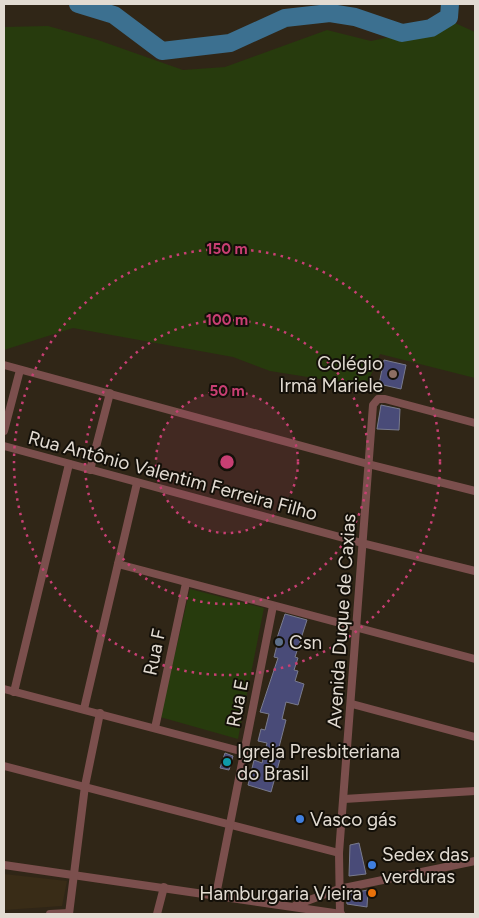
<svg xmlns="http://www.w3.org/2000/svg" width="479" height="918" font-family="Figtree,sans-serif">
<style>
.built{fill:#392c17}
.green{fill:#273b0d}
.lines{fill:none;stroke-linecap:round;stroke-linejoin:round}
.river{stroke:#3c7090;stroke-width:18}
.building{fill:#494b78;stroke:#797b8e}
.minor{stroke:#7b4f4d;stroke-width:8}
.ring{fill:none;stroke:#c83f73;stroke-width:2.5;stroke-dasharray:2.5 5}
.education-dot{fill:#8d6e63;stroke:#141009;stroke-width:2}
.service-dot{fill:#5c6f8a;stroke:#141009;stroke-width:2}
.culture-dot{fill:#0f9aa8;stroke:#141009;stroke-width:2}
.shop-dot{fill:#3f7fe0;stroke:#141009;stroke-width:2}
.food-dot{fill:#e8710a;stroke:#141009;stroke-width:2}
.labels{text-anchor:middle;stroke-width:4;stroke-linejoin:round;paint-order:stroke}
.poi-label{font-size:19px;fill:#e2dbd2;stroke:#141009;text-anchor:start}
.street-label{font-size:19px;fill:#e2dbd2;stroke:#141009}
.centre{fill:#c83f73;stroke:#141009;stroke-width:2.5}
.ring-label{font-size:15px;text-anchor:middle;font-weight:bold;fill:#c83f73;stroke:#141009;stroke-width:4;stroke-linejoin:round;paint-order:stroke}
</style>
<rect width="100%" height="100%" fill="#302617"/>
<!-- built -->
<polygon class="built" points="4,874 67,881 62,906 4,910"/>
<!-- green -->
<g class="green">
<polygon points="455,23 475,32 475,378 380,354 368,382 345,383 270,371 233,357 73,328 4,350 4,27 48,26 98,40 183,70 225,67 327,30 371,41"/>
<polygon points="190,589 264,608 238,739 160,717"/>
</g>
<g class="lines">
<!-- river -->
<polyline class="river" points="78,4 114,15 162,51 230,43 285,18 330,13 355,17 402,33 431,28 449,17 450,4"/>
</g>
<!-- building -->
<g class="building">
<polygon points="384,360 406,365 401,389 379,384"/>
<polygon points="381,405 400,409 399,430 377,429"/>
<polygon points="285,614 307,620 295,657 298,658 294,670 298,671 295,681 304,684 298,705 286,702 282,719 286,720 278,751 282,752 271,792 248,785 254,760 262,763 267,743 258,741 261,729 265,730 269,714 260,712 278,658 274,657 277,645 275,644"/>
<polygon points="225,753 233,756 229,770 220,768"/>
<polygon points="359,843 366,874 349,876 350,845"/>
<polygon points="368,890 367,907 347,904 346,894"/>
</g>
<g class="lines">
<!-- minor -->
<g class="minor">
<polyline points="4,365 368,464 475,491"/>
<polyline points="4,431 20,370"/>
<polyline points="4,446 362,543 475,571"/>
<polyline points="90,470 110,393"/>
<polyline points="118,564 475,659"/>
<polyline points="4,689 244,752"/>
<polyline points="14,692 69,464"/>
<polyline points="352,704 475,737"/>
<polyline points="84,709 137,483"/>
<polyline points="155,728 186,583"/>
<polyline points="4,766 339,853"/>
<polyline points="344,799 475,791"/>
<polyline points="4,865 341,914"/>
<polyline points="216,895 273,606"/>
<polyline points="296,905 339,889 475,861"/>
<polyline points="50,914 69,913"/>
<polyline points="69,914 85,786 100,713"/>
<polyline points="157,914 164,887"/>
<polyline points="340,914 339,853 373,405 378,399 385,399 475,423"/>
</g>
</g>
<!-- distance rings -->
<circle cx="227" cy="462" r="71" fill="#c83f73" fill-opacity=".12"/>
<g class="ring">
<circle cx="227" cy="462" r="71"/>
<circle cx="227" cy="462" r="142"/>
<circle cx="227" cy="462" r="213"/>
</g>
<!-- markers -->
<circle class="education-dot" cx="393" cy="374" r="5"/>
<circle class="service-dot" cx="279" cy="642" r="5"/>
<circle class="culture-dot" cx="227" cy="762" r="5"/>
<g class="shop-dot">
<circle cx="300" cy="819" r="5"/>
<circle cx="372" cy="865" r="5"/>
</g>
<circle class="food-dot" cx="372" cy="893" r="5"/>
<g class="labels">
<!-- poi labels -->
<g class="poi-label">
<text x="383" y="370" text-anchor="end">Colégio<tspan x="383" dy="22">Irmã Mariele</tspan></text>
<text x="289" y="649">Csn</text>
<text x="237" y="758">Igreja Presbiteriana<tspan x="237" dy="22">do Brasil</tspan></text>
<text x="310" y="826">Vasco gás</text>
<text x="382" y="861">Sedex das<tspan x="382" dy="22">verduras</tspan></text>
<text x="362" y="900" text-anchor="end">Hamburgaria Vieira</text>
</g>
<!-- street labels -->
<g class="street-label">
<text transform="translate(173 475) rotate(15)" y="7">Rua Antônio Valentim Ferreira Filho</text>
<text transform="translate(341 621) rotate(-86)" y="7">Avenida Duque de Caxias</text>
<text transform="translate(154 652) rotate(-78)" y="7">Rua F</text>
<text transform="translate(237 703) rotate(-79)" y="7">Rua E</text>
</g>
</g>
<circle cx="227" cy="462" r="8" class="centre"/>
<g class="ring-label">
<text x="227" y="254">150 m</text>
<text x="227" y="325">100 m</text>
<text x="227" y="396">50 m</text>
</g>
<!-- border -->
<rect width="479" height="918" fill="none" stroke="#e2dbd2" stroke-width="10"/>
</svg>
